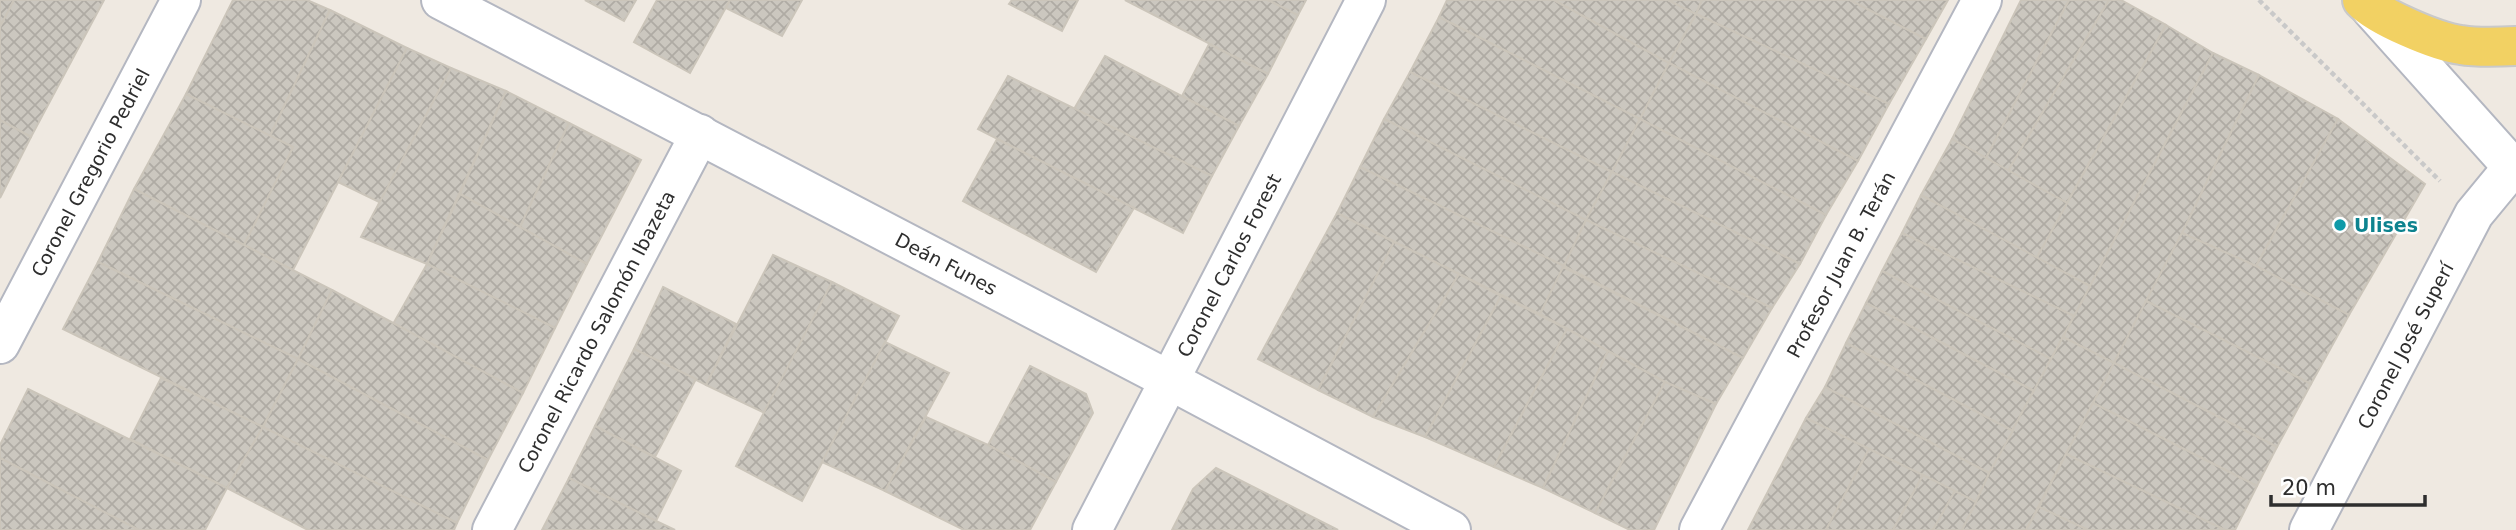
<svg xmlns="http://www.w3.org/2000/svg" width="2516" height="530" font-family="'DejaVu Sans',sans-serif">
<style>
.building{fill:url(#building-cross-hatch);stroke:#cbc5ba;stroke-width:2}
.lines{fill:none;stroke-linecap:round;stroke-linejoin:round}
.street-casing{stroke:#b4b7c1;stroke-width:42}
.secondary-casing{stroke:#b4b7c1;stroke-width:42}
.primary-casing{stroke:#c9c9c9;stroke-width:42}
.path{stroke:#c9c9c9;stroke-width:4.5;stroke-dasharray:5 3.5;stroke-linecap:butt}
.street{stroke:#fff;stroke-width:38}
.secondary{stroke:#fff;stroke-width:38}
.primary{stroke:#f2d163;stroke-width:38}
.culture-dot{fill:#0f9aa8;stroke:#fff;stroke-width:2.5}
.labels{text-anchor:middle;stroke-width:5;stroke-linejoin:round;paint-order:stroke}
.street-label{font-size:19px;fill:#2e2e2e;stroke:#fff}
.culture-label{font-size:19px;font-weight:bold;fill:#0d838f;stroke:#fff;text-anchor:start}
</style>
<defs>
<pattern id="building-cross-hatch" width="8" height="8" patternUnits="userSpaceOnUse" patternTransform="scale(1.75)"><rect width="8" height="8" fill="#cbc7bf"/><path d="M0 0l8 8M0 8l8-8" fill="none" stroke="#afaba4"/></pattern>
</defs>
<rect width="100%" height="100%" fill="#efe9e1"/>
<!-- building -->
<g class="building">
<polygon points="0,0 14,0 0,27"/>
<polygon points="14,0 104,0 31,137 0,120 0,27"/>
<polygon points="233,0 307,0 330,10 270,136 186,94"/>
<polygon points="585,0 636,0 624,21"/>
<polygon points="657,0 730,0 690,73 634,42"/>
<polygon points="730,0 802,0 782,36 726,8"/>
<polygon points="1012,0 1078,0 1062,31 1009,4"/>
<polygon points="1125,0 1268,0 1298,15 1268,74"/>
<polygon points="1268,0 1306,0 1298,15"/>
<polygon points="1447,0 1554,0 1669,63 1640,119 1439,17"/>
<polygon points="1554,0 1668,0 1696,14 1669,63"/>
<polygon points="1668,0 1702,0 1696,14"/>
<polygon points="1702,0 1850,0 1926,39 1889,104 1696,14"/>
<polygon points="1850,0 1948,0 1926,39"/>
<polygon points="2021,0 2069,0 1986,158 1952,139"/>
<polygon points="2069,0 2109,0 2008,171 1986,158"/>
<polygon points="2109,0 2121,0 2166,25 2067,203 2008,171"/>
<polygon points="330,10 407,48 293,270 244,245 293,147 270,136"/>
<polygon points="1696,14 1889,104 1858,161 1669,63"/>
<polygon points="1439,17 1640,119 1612,172 1410,72"/>
<polygon points="2166,25 2213,53 2090,286 2036,259"/>
<polygon points="1209,44 1268,74 1239,126 1182,96"/>
<polygon points="407,48 451,68 381,203 338,182"/>
<polygon points="2213,53 2259,75 2182,233 2114,363 2063,337"/>
<polygon points="1105,56 1239,126 1212,176 1074,109"/>
<polygon points="1669,63 1858,161 1826,215 1640,119"/>
<polygon points="451,68 506,91 427,264 361,237"/>
<polygon points="1410,72 1612,172 1586,220 1384,119"/>
<polygon points="2259,75 2338,119 2256,266 2182,233"/>
<polygon points="1008,76 1212,176 1183,233 978,129"/>
<polygon points="506,91 569,123 520,227 460,194"/>
<polygon points="186,94 293,147 244,245 134,189"/>
<polygon points="1384,119 1586,220 1564,266 1360,167"/>
<polygon points="1640,119 1826,215 1800,264 1612,172"/>
<polygon points="2338,119 2425,184 2349,315 2256,266"/>
<polygon points="0,120 31,137 0,198"/>
<polygon points="569,123 641,160 587,264 520,227"/>
<polygon points="997,139 1134,208 1096,272 963,201"/>
<polygon points="1952,139 2067,203 2036,259 1921,195"/>
<polygon points="1360,167 1564,266 1540,314 1337,213"/>
<polygon points="1612,172 1800,264 1772,308 1586,220"/>
<polygon points="134,189 332,290 298,359 98,262"/>
<polygon points="460,194 587,264 555,328 427,264"/>
<polygon points="1921,195 2090,286 2074,316 1902,233"/>
<polygon points="1337,213 1394,242 1318,390 1258,359"/>
<polygon points="1586,220 1772,308 1743,358 1564,266"/>
<polygon points="1902,233 2074,316 2051,359 1882,271"/>
<polygon points="2182,233 2256,266 2349,315 2311,384 2146,301"/>
<polygon points="1394,242 1459,274 1373,417 1318,390"/>
<polygon points="773,255 832,282 765,413 706,385"/>
<polygon points="98,262 298,359 263,427 63,329"/>
<polygon points="427,264 555,328 523,393 393,324"/>
<polygon points="1563,267 1743,358 1716,404 1665,382 1540,314"/>
<polygon points="1882,271 2051,359 2034,391 1866,303"/>
<polygon points="1459,274 1501,296 1425,437 1373,417"/>
<polygon points="832,282 899,316 802,501 736,466"/>
<polygon points="663,287 736,324 706,385 634,349"/>
<polygon points="332,290 523,393 488,460 298,359"/>
<polygon points="1501,296 1567,329 1494,467 1425,437"/>
<polygon points="2146,301 2311,384 2277,447 2114,363"/>
<polygon points="1866,303 2034,391 2013,431 1846,343"/>
<polygon points="1567,329 1608,351 1543,488 1494,467"/>
<polygon points="2063,337 2114,363 2026,530 1962,530 1989,473"/>
<polygon points="885,342 949,373 885,491 822,462"/>
<polygon points="1846,343 2013,431 1989,473 1825,387"/>
<polygon points="634,349 696,379 655,457 595,426"/>
<polygon points="1608,351 1665,382 1595,513 1543,488"/>
<polygon points="298,359 488,460 457,523 263,427"/>
<polygon points="2114,363 2277,447 2257,486 2093,403"/>
<polygon points="1030,366 1086,394 1093,413 1056,482 988,445"/>
<polygon points="161,378 263,427 227,488 130,439"/>
<polygon points="1665,382 1716,404 1654,530 1630,530 1595,513"/>
<polygon points="1825,387 1989,473 1976,502 1806,418"/>
<polygon points="28,389 227,488 205,530 139,530 0,458 0,445"/>
<polygon points="2093,403 2257,486 2235,530 2225,530 2066,454"/>
<polygon points="926,417 988,445 1056,482 1030,530 964,530 885,491"/>
<polygon points="1806,418 1869,449 1826,530 1748,530"/>
<polygon points="595,426 681,471 656,521 569,478"/>
<polygon points="263,427 457,523 454,530 308,530 227,488"/>
<polygon points="1869,449 1923,475 1893,530 1826,530"/>
<polygon points="2066,454 2225,530 2088,530 2039,507"/>
<polygon points="0,458 139,530 0,530"/>
<polygon points="1216,468 1338,530 1172,530 1193,489"/>
<polygon points="1923,475 1955,491 1933,530 1893,530"/>
<polygon points="569,478 656,521 675,530 542,530"/>
<polygon points="1955,491 1976,502 1962,530 1933,530"/>
<polygon points="2039,507 2088,530 2026,530"/>
</g>
<g class="lines">
<defs>
<g id="street">
<path id="s1" d="M441,0l728,380 282,150"/>
<path id="s2" d="M0,344l181,-344"/>
<path id="s3" d="M492,530l208,-396"/>
<path id="s4" d="M1092,530l274,-530"/>
<path id="s5" d="M1699,530l283,-530"/>
</g>
<g id="secondary">
<polyline points="2371,9 2516,171"/>
<path id="s6" d="M2309,530l165,-316 42,-51"/>
</g>
<path id="primary" d="M2362,0c16,17 75,42 99,45 18,3 37,2 55,1"/>
</defs>
<!-- street casing -->
<use href="#street" class="street-casing"/>
<!-- secondary casing -->
<use href="#secondary" class="secondary-casing"/>
<!-- primary casing -->
<use href="#primary" class="primary-casing"/>
<!-- path -->
<polyline class="path" points="2259,0 2440,181"/>
<!-- street -->
<use href="#street" class="street"/>
<!-- secondary -->
<use href="#secondary" class="secondary"/>
<!-- primary -->
<use href="#primary" class="primary"/>
</g>
<!-- markers -->
<circle class="culture-dot" cx="2340" cy="225" r="7"/>
<g class="labels">
<!-- street labels -->
<g class="street-label">
<text dy="7" stroke="none"><textPath href="#s2" startOffset="194">Coronel Gregorio Pedriel</textPath></text>
<text dy="7" stroke="none"><textPath href="#s1" startOffset="570">Deán Funes</textPath></text>
<text dy="7" stroke="none"><textPath href="#s4" startOffset="298">Coronel Carlos Forest</textPath></text>
<text dy="7" stroke="none"><textPath href="#s5" startOffset="301">Profesor Juan B. Terán</textPath></text>
<text dy="7" stroke="none"><textPath href="#s3" startOffset="224">Coronel Ricardo Salomón Ibazeta</textPath></text>
<text dy="7" stroke="none"><textPath href="#s6" startOffset="208">Coronel José Superí</textPath></text>
</g>
<!-- culture labels -->
<g class="culture-label">
<text x="2354" y="232">Ulises</text>
</g>
</g>
<!-- scale -->
<path d="M2271 495v10h154v-10" fill="none" stroke="#2e2e2e" stroke-width="3.5"/>
<text x="2282" y="495" font-size="21" fill="#2e2e2e" stroke="#ffffff" stroke-width="5" paint-order="stroke">20 m</text>
</svg>
